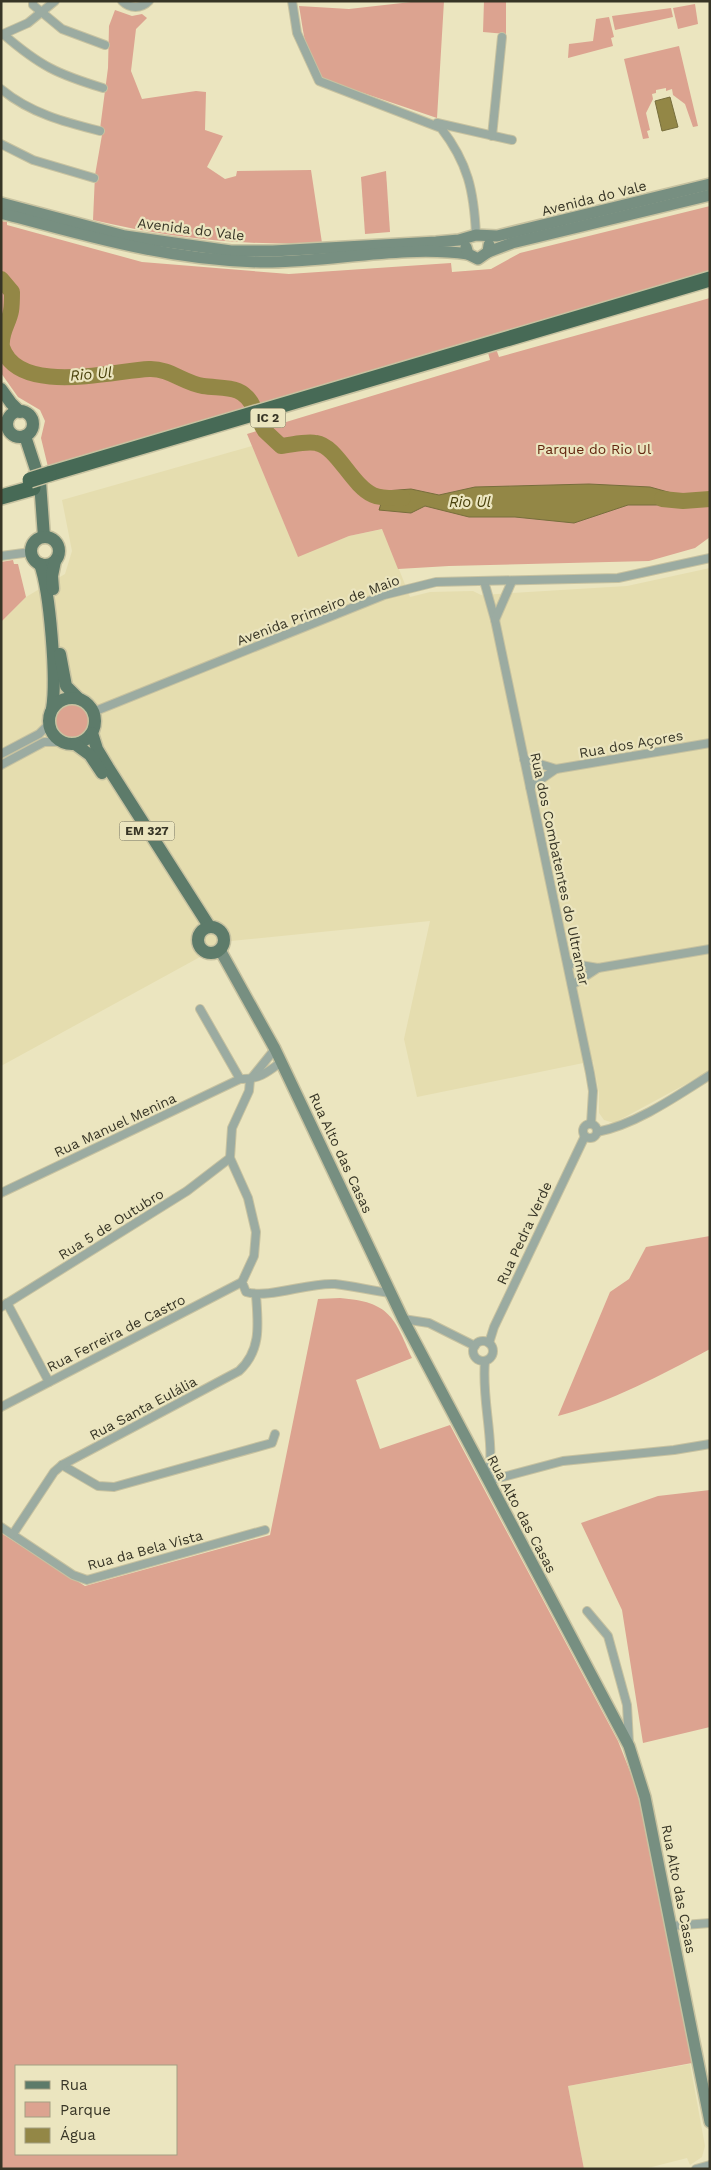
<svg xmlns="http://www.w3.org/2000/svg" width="711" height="2170" font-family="'Work Sans',sans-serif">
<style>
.built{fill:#e5ddaf}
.green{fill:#dca390;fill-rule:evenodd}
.water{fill:#938746;stroke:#776e3c}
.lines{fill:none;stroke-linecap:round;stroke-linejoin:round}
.river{stroke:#938746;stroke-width:16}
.street-casing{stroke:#c7c2a0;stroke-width:10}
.secondary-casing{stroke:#c7c2a0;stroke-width:14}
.primary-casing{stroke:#c7c2a0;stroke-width:15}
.highway-casing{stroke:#c7c2a0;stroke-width:18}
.street{stroke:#9baba1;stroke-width:8}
.secondary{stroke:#778f81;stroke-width:11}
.primary{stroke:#5d7b6a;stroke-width:12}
.highway{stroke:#476a56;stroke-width:15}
.highway-bridge-casing{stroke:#c7c2a0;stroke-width:18;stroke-linecap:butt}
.highway-bridge{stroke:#476a56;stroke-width:15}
.labels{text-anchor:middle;stroke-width:4.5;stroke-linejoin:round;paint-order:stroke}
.shield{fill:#ebe5bf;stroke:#6d6a54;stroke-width:1}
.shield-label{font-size:12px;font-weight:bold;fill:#373526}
.street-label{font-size:14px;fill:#373526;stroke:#ebe5bf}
.park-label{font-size:14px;fill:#62250f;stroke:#ebe5bf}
.water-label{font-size:15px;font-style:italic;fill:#49410b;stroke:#ebe5bf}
</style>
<rect width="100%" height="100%" fill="#ebe5bf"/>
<!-- built -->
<g class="built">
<polygon points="252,446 298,556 349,536 383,529 410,597 430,592 473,591 481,595 627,586 710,568 710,1071 614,1123 604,1120 599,1113 599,1093 593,1061 417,1097 404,1039 430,921 231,941 231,940 1,1066 1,622 26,597 65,574 72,551 62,500"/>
<polygon points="690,2064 705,2146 702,2157 690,2165 687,2158 644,2169 584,2169 568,2086"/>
</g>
<!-- green -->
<g class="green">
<path d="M420,1h24l-7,117 -112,-38c-19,-12 -22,-53 -26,-74l50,3z"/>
<polygon points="484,1 506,1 506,34 483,32"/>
<polygon points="695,4 698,24 678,29 673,8"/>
<polygon points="671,8 673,17 615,30 612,16"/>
<path d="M115,10l17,6 10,-2 5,4 -11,11 -5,42 11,28 54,-8 10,1 -1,38 18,6 -16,31 18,12 11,-3 1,-5 74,-1 11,73c-78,3 -153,-5 -229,-23l2,-45 7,-40 -2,-6 8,-61 1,-42z"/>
<polygon points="609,17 614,37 611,38 613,46 568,58 569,44 593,41 596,19"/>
<polygon points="679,46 698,126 693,127 685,104 673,95 672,89 666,91 666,88 656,90 656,93 652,94 653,99 646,113 650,130 647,131 649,138 643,139 624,59"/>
<polygon points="386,171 390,232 365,234 361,177"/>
<polygon points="710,206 710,272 491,335 499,357 710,298 710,537 695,548 649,561 449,566 398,569 382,529 349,536 298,557 247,434 490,360 484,338 48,467 41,438 45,421 40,410 18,397 1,373 1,221 7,222 7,225 142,262 289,274 451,263 452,272 491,269 520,253"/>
<polygon points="13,560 14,564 18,564 26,597 1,622 1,562"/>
<circle cx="72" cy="721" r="17"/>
<path d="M710,1236v113c-49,26 -99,53 -152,67l52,-124 19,-13 17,-32z"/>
<path d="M340,1298c50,4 54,19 72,60l-56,22 24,69 70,-24 168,316 17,43 9,36 48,243 -124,23 16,83h-583v-636l84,53 185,-51 48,-236zM16,2066h160v88h-160z"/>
<polygon points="710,1490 710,1727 643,1743 622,1610 581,1523 658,1496"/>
</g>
<!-- water -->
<g class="water">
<polygon points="670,97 678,127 662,131 655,101"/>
<polygon points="589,484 650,487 679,495 683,501 669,505 628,505 574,523 515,517 469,517 425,506 411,513 379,510 385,491 411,489 439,495 475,487"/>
</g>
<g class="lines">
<!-- river -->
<g class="river">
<path d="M1,279l11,13c0,6 0,13 -1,19 -2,12 -11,22 -9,36 16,49 109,24 147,22 20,-1 35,14 54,17 22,3 40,-2 51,22"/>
<path d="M262,426l3,5 16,15c11,-1 24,-5 35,-3 21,3 35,42 57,52 9,4 21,3 30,3"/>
<polyline points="662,499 683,501 710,499"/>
</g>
<defs>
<g id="street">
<polyline points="33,1 33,5 62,29 105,45"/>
<path d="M122,1c8,8 19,8 27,0"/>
<path d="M292,1l5,32 22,48 122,47c27,35 33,63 35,107"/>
<path d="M3,34c37,32 54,40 100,54"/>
<polyline points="1,35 28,23 55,1"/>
<path d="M1,89c29,24 63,33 99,42"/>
<polyline points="437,123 512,140"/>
<polyline points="492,136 502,37"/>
<polyline points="1,144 33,160 94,178"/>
<polyline points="1,556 31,552"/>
<polyline points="484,581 495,620 590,1073 593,1091 591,1124"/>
<polyline points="495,620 512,581"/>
<polyline points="93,712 384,595 436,582 618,578 710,558"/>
<polyline points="1,754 39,734 49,724"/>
<polyline points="524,759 556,769"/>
<polyline points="1,765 44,742 61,742"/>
<polyline points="530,787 556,769 710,743"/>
<polyline points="568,963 598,968 710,949"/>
<polyline points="572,985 598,968"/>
<polyline points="200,1009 240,1079"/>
<path d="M275,1049l-25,31 -1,11 -17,37 -2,30 18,40 8,34 -2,24 -12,26 4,10c23,7 63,-10 89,-8 19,2 37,7 55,9"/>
<circle cx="590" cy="1131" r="7"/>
<path d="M597,1132c38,-7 80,-36 113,-57"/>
<path d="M1,1193l239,-114c18,1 28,-7 41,-17"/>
<polyline points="7,1303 49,1382"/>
<polyline points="1,1307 187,1191 230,1158"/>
<polyline points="403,1319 429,1323 475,1346"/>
<circle cx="483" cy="1351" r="10"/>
<polyline points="489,1343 494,1327 585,1136"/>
<path d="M485,1361c-4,40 11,81 3,120l75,-20 111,-11 36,-6"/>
<polyline points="1,1407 242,1282"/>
<polyline points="62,1465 98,1486 114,1487 272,1443 275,1434"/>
<polyline points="1,1527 73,1575 87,1580 265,1530"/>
<path d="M13,1534l41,-62 8,-7 177,-94c23,-21 19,-48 17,-76"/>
<polyline points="587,1611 608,1636 627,1705 629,1743"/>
<polyline points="671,1926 710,1923"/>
<polyline points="696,2169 710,2165"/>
</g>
<g id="secondary">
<polyline points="1,203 125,236 231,251 273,251 436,242 459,240 476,235 497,236 710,184"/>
<path d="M1,213c89,24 178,50 271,49 63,-1 134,-17 196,-8"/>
<polyline points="466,247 468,254 478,259 488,252 489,245"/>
<polyline points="488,252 512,243 710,195"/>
<polyline points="220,950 275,1049 403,1319 629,1746 645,1797 710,2122"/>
</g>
<g id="primary">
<polyline points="1,389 11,403 20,412"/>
<circle cx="20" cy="424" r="13"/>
<polyline points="25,436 40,482 44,537"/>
<circle cx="45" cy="551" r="14"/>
<path d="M40,564c10,28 17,116 12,145"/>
<polyline points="53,589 52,576 55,561"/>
<polyline points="60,654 66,686 78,698"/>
<circle cx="72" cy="721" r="23"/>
<polyline points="92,733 97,749 109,769 209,926"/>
<polyline points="75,744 90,755 102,773"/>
<circle cx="211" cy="940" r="13"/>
</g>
<g id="highway">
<polyline points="49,474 710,279"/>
<polyline points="1,497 33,488"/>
</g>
</defs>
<!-- street casing -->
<use href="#street" class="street-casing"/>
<!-- secondary casing -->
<use href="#secondary" class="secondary-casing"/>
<!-- primary casing -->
<use href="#primary" class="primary-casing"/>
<!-- highway casing -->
<use href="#highway" class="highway-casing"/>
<!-- street -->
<use href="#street" class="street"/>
<!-- secondary -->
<use href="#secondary" class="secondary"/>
<!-- primary -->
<use href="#primary" class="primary"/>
<!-- highway -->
<use href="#highway" class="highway"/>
<defs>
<polyline id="highway-bridge" points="30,480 49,474"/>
</defs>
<!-- highway-bridge casing -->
<use href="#highway-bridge" class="highway-bridge-casing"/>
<!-- highway-bridge -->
<use href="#highway-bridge" class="highway-bridge"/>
</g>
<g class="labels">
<!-- shield labels -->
<g class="shield">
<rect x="250.5" y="408.5" width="35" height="19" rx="4"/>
<rect x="119.5" y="821.5" width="55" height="19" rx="4"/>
</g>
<g class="shield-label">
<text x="268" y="422">IC 2</text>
<text x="147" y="835">EM 327</text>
</g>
<!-- street labels -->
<g class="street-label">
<text transform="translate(594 198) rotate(-14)" y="5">Avenida do Vale</text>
<text transform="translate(191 229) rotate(7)" y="5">Avenida do Vale</text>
<text transform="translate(318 610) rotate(-21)" y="5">Avenida Primeiro de Maio</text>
<text transform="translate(631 744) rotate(-10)" y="5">Rua dos Açores</text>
<text transform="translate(560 869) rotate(78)" y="5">Rua dos Combatentes do Ultramar</text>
<text transform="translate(115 1125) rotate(-25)" y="5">Rua Manuel Menina</text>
<text transform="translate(341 1153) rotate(65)" y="5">Rua Alto das Casas</text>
<text transform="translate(111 1224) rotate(-32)" y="5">Rua 5 de Outubro</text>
<text transform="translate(524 1233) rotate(-65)" y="5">Rua Pedra Verde</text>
<text transform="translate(116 1333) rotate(-27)" y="5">Rua Ferreira de Castro</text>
<text transform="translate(143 1408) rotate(-28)" y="5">Rua Santa Eulália</text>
<text transform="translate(522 1514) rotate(62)" y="5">Rua Alto das Casas</text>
<text transform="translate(145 1550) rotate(-15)" y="5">Rua da Bela Vista</text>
<text transform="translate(679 1889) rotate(79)" y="5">Rua Alto das Casas</text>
</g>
<!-- park labels -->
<g class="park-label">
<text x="594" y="454">Parque do Rio Ul</text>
</g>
<!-- water labels -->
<g class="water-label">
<text transform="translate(91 374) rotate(-5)" y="5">Rio Ul</text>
<text x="470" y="507">Rio Ul</text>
</g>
</g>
<!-- border -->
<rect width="711" height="2170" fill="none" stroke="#373526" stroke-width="5"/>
<!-- legend -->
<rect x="15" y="2065" width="162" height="90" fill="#ebe5bf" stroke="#a39f82"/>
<rect x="25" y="2081" width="25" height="8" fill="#5d7b6a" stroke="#a39f82"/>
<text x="60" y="2090" font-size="15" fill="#373526">Rua</text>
<rect x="25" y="2102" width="25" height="15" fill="#dca390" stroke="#a39f82"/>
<text x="60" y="2115" font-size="15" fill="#373526">Parque</text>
<rect x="25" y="2128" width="25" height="15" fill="#938746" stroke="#a39f82"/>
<text x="60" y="2140" font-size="15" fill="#373526">Água</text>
</svg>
